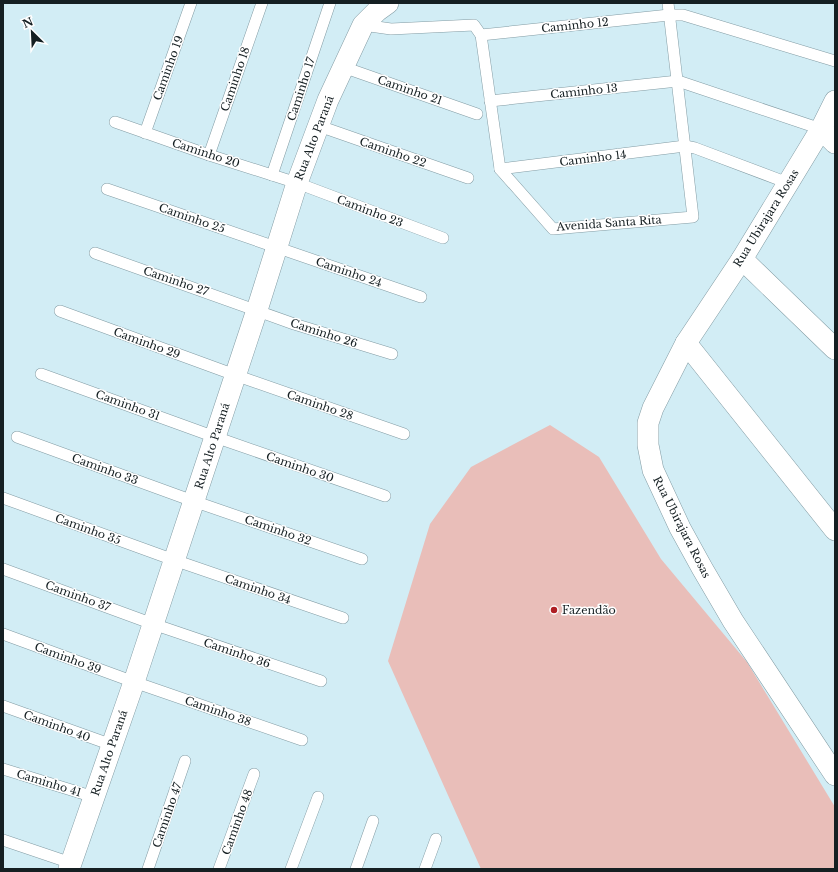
<svg xmlns="http://www.w3.org/2000/svg" width="838" height="872" font-family="'Libre Baskerville',serif">
<style>
.green{fill:#e9beb9}
.lines{fill:none;stroke-linecap:round;stroke-linejoin:round}
.lane-casing{stroke:#839ca4;stroke-width:12}
.street-casing{stroke:#839ca4;stroke-width:22}
.lane{stroke:#fff;stroke-width:11}
.street{stroke:#fff;stroke-width:21}
.poi-dot{fill:#af1e23;stroke:#fff;stroke-width:1.5}
.labels{text-anchor:middle;stroke-width:3;stroke-linejoin:round;paint-order:stroke}
.street-label{font-size:11px;fill:#151f22;stroke:#fff}
.poi-label{font-size:11px;fill:#151f22;stroke:#fff;text-anchor:start}
</style>
<rect width="100%" height="100%" fill="#d2edf5"/>
<!-- green -->
<polygon class="green" points="550,425 599,457 661,559 747,662 835,807 835,869 481,869 388,661 430,524 471,467"/>
<g class="lines">
<defs>
<g id="lane">
<polyline points="363,25 391,29 474,25 481,35 500,169 553,229 693,217 668,3"/>
<polyline points="481,35 669,15 683,15 835,61"/>
<polyline points="343,67 477,114"/>
<polyline points="490,101 678,81 821,129"/>
<polyline points="115,122 209,155 297,183 443,238"/>
<polyline points="319,126 468,178"/>
<polyline points="145,133 191,3"/>
<polyline points="209,155 262,3"/>
<polyline points="500,169 685,146 695,148 788,183"/>
<polyline points="272,175 330,3"/>
<polyline points="107,189 421,297"/>
<polyline points="95,253 294,324 392,354"/>
<polyline points="60,311 235,375 404,434"/>
<polyline points="41,374 215,437 385,496"/>
<polyline points="17,437 193,501 362,559"/>
<polyline points="3,498 174,560 343,618"/>
<polyline points="3,569 153,624 321,681"/>
<polyline points="3,634 134,682 302,740"/>
<polyline points="3,706 112,745"/>
<polyline points="3,769 94,797"/>
<polyline points="3,840 71,863"/>
<polyline points="148,869 185,761"/>
<polyline points="219,869 254,774"/>
<polyline points="291,869 318,797"/>
<polyline points="356,869 373,821"/>
<polyline points="425,869 436,839"/>
</g>
<g id="street">
<polyline points="835,101 821,129 742,259 686,343 653,408 648,423 648,445 653,470 680,528 702,568 733,621 835,775"/>
<polyline points="821,129 835,143"/>
<polyline points="742,259 835,349"/>
<polyline points="686,343 835,530"/>
<polyline points="69,869 134,682 257,310 297,183 328,100 363,25 377,11 388,3"/>
</g>
</defs>
<!-- lane casing -->
<use href="#lane" class="lane-casing"/>
<!-- street casing -->
<use href="#street" class="street-casing"/>
<!-- lane -->
<use href="#lane" class="lane"/>
<!-- street -->
<use href="#street" class="street"/>
</g>
<!-- markers -->
<circle class="poi-dot" cx="554" cy="610" r="4"/>
<g class="labels">
<!-- street labels -->
<g class="street-label">
<text transform="translate(575 25) rotate(-6)" y="4">Caminho 12</text>
<text transform="translate(168 68) rotate(-70)" y="4">Caminho 19</text>
<text transform="translate(235 79) rotate(-71)" y="4">Caminho 18</text>
<text transform="translate(301 89) rotate(-72)" y="4">Caminho 17</text>
<text transform="translate(410 90) rotate(19)" y="4">Caminho 21</text>
<text transform="translate(584 91) rotate(-6)" y="4">Caminho 13</text>
<text transform="translate(314 138) rotate(-69)" y="4">Rua Alto Paraná</text>
<text transform="translate(393 152) rotate(19)" y="4">Caminho 22</text>
<text transform="translate(206 153) rotate(18)" y="4">Caminho 20</text>
<text transform="translate(593 158) rotate(-7)" y="4">Caminho 14</text>
<text transform="translate(370 211) rotate(21)" y="4">Caminho 23</text>
<text transform="translate(192 218) rotate(19)" y="4">Caminho 25</text>
<text transform="translate(766 218) rotate(-58)" y="4">Rua Ubirajara Rosas</text>
<text transform="translate(609 223) rotate(-4)" y="4">Avenida Santa Rita</text>
<text transform="translate(349 272) rotate(19)" y="4">Caminho 24</text>
<text transform="translate(176 281) rotate(19)" y="4">Caminho 27</text>
<text transform="translate(324 333) rotate(18)" y="4">Caminho 26</text>
<text transform="translate(147 343) rotate(20)" y="4">Caminho 29</text>
<text transform="translate(128 405) rotate(20)" y="4">Caminho 31</text>
<text transform="translate(320 405) rotate(19)" y="4">Caminho 28</text>
<text transform="translate(212 446) rotate(-72)" y="4">Rua Alto Paraná</text>
<text transform="translate(300 467) rotate(19)" y="4">Caminho 30</text>
<text transform="translate(105 469) rotate(20)" y="4">Caminho 33</text>
<text transform="translate(682 527) rotate(63)" y="4">Rua Ubirajara Rosas</text>
<text transform="translate(88 529) rotate(20)" y="4">Caminho 35</text>
<text transform="translate(278 530) rotate(19)" y="4">Caminho 32</text>
<text transform="translate(258 589) rotate(19)" y="4">Caminho 34</text>
<text transform="translate(78 596) rotate(20)" y="4">Caminho 37</text>
<text transform="translate(237 653) rotate(19)" y="4">Caminho 36</text>
<text transform="translate(68 658) rotate(20)" y="4">Caminho 39</text>
<text transform="translate(218 711) rotate(19)" y="4">Caminho 38</text>
<text transform="translate(57 726) rotate(20)" y="4">Caminho 40</text>
<text transform="translate(109 753) rotate(-71)" y="4">Rua Alto Paraná</text>
<text transform="translate(49 783) rotate(17)" y="4">Caminho 41</text>
<text transform="translate(167 815) rotate(-71)" y="4">Caminho 47</text>
<text transform="translate(237 822) rotate(-70)" y="4">Caminho 48</text>
</g>
<!-- poi labels -->
<g class="poi-label">
<text x="562" y="614">Fazendão</text>
</g>
</g>
<!-- border -->
<rect width="838" height="872" fill="none" stroke="#151f22" stroke-width="8"/>
<!-- north arrow -->
<g transform="translate(32 32) rotate(336)" stroke="#ffffff" stroke-width="3" paint-order="stroke">
<path d="M0-3L7 15L0 10L-7 15Z" fill="#151f22"/>
<text y="-6" font-size="11" font-weight="bold" text-anchor="middle" fill="#151f22">N</text>
</g>
</svg>
